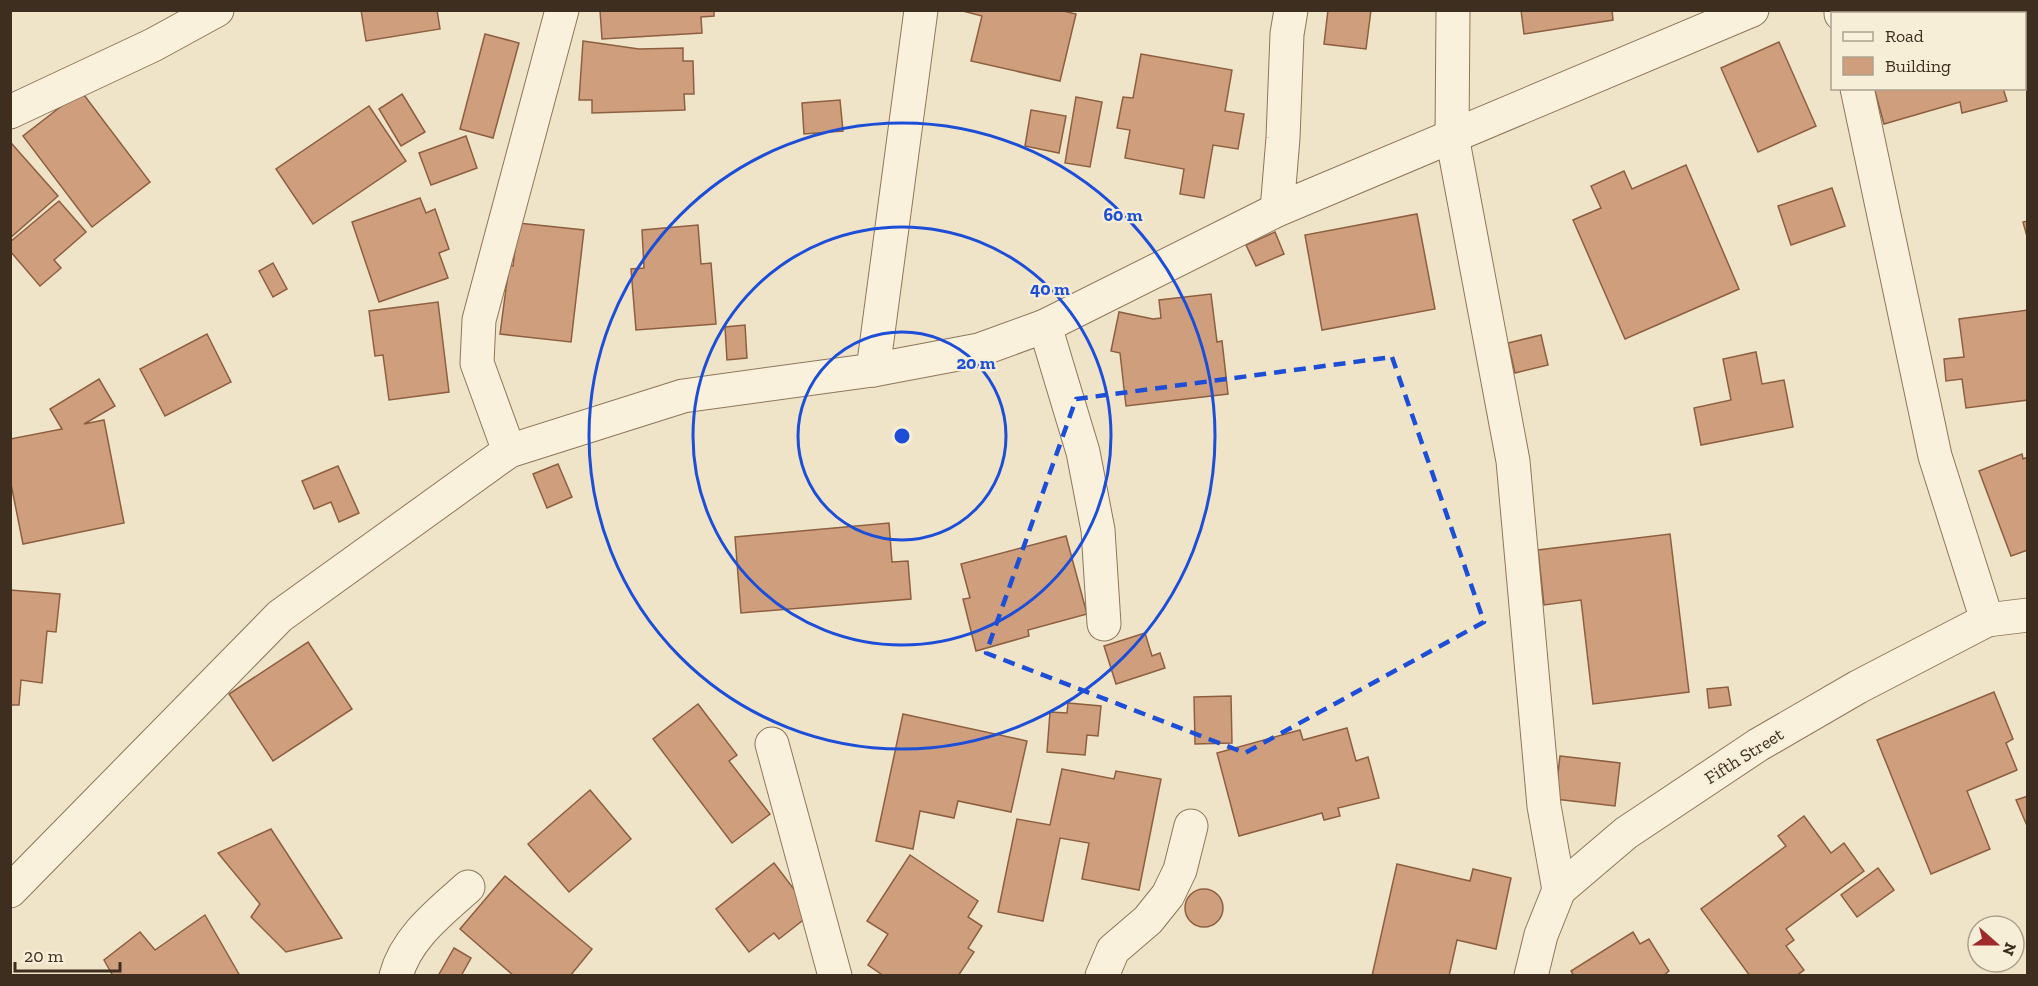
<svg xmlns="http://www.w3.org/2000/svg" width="2038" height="986" font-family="'Zilla Slab',serif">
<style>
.building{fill:#cf9f7d;stroke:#8d5f41;stroke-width:1.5}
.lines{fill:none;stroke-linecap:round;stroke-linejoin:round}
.minor-casing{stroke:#8d765c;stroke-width:35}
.minor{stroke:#faf1dc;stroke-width:33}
.marked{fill:none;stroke:#1d4ed8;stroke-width:4.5;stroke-dasharray:12 8;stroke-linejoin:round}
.ring{fill:none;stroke:#1d4ed8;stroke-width:3}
.labels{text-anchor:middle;stroke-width:4.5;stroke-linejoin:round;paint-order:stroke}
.street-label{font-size:18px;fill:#3d2e20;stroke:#f7eed8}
.centre{fill:#1d4ed8;stroke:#f7eed8;stroke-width:3}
.ring-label{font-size:18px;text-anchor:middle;font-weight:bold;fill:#1d4ed8;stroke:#f7eed8;stroke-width:4.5;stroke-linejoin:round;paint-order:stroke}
</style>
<rect width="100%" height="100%" fill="#f0e4c8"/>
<!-- building -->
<g class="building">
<polygon points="361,10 437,10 440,29 366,41"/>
<polygon points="600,10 714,10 714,16 701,17 702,33 602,39"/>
<polygon points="1059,10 1076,14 1060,81 971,61 982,16 959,10"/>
<polygon points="1328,10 1371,10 1366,49 1324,44"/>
<polygon points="1521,10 1612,10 1613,20 1524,34"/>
<polygon points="1909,10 1968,10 1969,14 1898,14"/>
<polygon points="485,34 519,43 493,138 460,129"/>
<polygon points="583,41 639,49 683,48 683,61 693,61 694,94 684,94 685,110 592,113 592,100 579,100"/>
<polygon points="1779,42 1816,126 1758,152 1721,68"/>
<polygon points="1141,54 1232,70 1225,111 1244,114 1238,149 1213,145 1204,198 1180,194 1184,169 1125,158 1130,130 1117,128 1123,97 1133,98"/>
<polygon points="1874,88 2003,88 2007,101 1962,113 1960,102 1884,124"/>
<polygon points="81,91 150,182 92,227 23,136"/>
<polygon points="402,94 425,132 401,146 379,109"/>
<polygon points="1076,97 1102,102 1090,167 1065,163"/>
<polygon points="840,100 843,131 804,134 802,103"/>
<polygon points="369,106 406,161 313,224 276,169"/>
<polygon points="1031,110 1066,116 1059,153 1025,146"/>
<polygon points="466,136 477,168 431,185 419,153"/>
<polygon points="12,144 58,196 10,238 10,145"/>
<polygon points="1686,165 1739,289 1625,339 1573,220 1601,208 1591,186 1624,171 1632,189"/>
<polygon points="1832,188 1845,226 1791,245 1778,206"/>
<polygon points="420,198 426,213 435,209 449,249 439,253 448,278 379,302 352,222"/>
<polygon points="59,201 86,232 54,260 61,268 40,286 10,251 10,242"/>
<polygon points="1417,214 1435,309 1322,330 1305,235"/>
<polygon points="2028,221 2028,240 2023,222"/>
<polygon points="518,223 584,230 571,342 500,334 509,266 513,266"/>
<polygon points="698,225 701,264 711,263 716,324 636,330 631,269 644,268 642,230"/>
<polygon points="1275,232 1284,254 1256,266 1246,245"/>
<polygon points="273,263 287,289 273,297 259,271"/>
<polygon points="1211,294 1217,342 1222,341 1228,394 1126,406 1120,353 1111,351 1119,312 1153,319 1161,318 1159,300"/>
<polygon points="438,302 449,392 389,400 383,355 375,356 369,311"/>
<polygon points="2028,310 2028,400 1966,408 1962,379 1946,381 1944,359 1964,357 1959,319"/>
<polygon points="745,325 747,358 727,360 725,327"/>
<polygon points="207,334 231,382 165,416 140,369"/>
<polygon points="1541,335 1548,365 1515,373 1508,343"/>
<polygon points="1756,352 1762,384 1784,380 1793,427 1701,445 1694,408 1731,400 1723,359"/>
<polygon points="99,379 115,406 84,424 104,420 124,523 23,544 10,479 10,439 62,429 50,409"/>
<polygon points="2022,454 2023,459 2028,457 2028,550 2011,556 1979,471"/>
<polygon points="558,464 572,497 547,508 533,474"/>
<polygon points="338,466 359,513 339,522 331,502 314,509 302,481"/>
<polygon points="889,523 892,562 908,561 911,599 741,613 735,537"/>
<polygon points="1670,534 1689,692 1593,704 1581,600 1544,605 1538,550"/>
<polygon points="1066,536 1087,614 1028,630 1029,636 976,651 963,599 970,598 961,564"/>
<polygon points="10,590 60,594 56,632 47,631 42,683 21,680 19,705 10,705"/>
<polygon points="1145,633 1152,656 1160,653 1165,668 1116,684 1104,646"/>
<polygon points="308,642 352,709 273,761 229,694"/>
<polygon points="1728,687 1731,705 1709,708 1707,689"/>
<polygon points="1994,692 2013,739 2006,743 2017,770 1967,791 1990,849 1931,874 1877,740"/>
<polygon points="1231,696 1232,743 1195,744 1194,697"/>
<polygon points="1068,703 1101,706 1098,736 1087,735 1085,755 1047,752 1050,712 1067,713"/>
<polygon points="698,704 737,755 729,761 770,814 732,843 653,739"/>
<polygon points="903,714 1027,741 1011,812 958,801 954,818 920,811 913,849 876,841"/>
<polygon points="1347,728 1356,761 1368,757 1379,798 1338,808 1340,816 1324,820 1322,813 1239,836 1217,753 1300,730 1303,740"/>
<polygon points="1560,756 1620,763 1615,806 1555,799"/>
<polygon points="1062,769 1114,779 1116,771 1161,779 1139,890 1082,879 1089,843 1060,838 1043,921 998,912 1017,819 1050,825"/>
<polygon points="590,790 631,839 569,892 528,844"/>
<polygon points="2028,796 2028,828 2016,800"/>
<polygon points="1804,816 1831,853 1844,843 1864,871 1786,929 1794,940 1786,946 1804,970 1796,976 1750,976 1701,909 1786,846 1778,836"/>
<polygon points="271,829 342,938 286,952 251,917 260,904 218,853"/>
<polygon points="910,855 978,901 968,917 982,926 968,948 974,952 958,976 884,976 868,965 888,934 867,921"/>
<polygon points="774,863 812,913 779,939 774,933 749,952 716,909"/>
<polygon points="1397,864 1470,881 1473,869 1511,878 1496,949 1457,940 1449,976 1372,976"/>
<polygon points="1878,868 1894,890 1857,917 1841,895"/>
<polygon points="505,876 592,949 570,976 514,976 460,929"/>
<circle cx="1204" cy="908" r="19"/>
<polygon points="205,915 240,976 113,976 104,960 140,932 155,950"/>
<polygon points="1633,932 1640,944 1649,939 1669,971 1663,976 1574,976 1571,971"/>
<polygon points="454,948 471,958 461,976 438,976"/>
</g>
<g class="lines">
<defs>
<g id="minor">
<polyline points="1453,10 1452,136 1513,461 1544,806 1559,890"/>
<polyline points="1841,10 1841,14"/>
<polyline points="1857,88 1935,456 1987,620"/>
<polyline points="10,112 153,45 217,10"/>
<polyline points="1277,210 1283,138 1287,34 1291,10"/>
<polyline points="1045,326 1083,452 1098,530 1104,624"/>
<polyline points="873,370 921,10"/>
<polyline points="509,451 477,363 479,320 562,10"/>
<polyline points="772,744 835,976"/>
<polyline points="10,891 280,616 509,451 683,396 873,370 979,350 1045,326 1277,210 1752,10"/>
<path d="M396,976c10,-38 44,-64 72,-89"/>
<polyline points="1102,976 1113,950 1148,920 1168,895 1180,870 1191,826"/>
<polyline points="1531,976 1541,935 1559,890 1626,833 1758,745 1858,687 1987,620 2028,615"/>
</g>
</defs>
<!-- minor casing -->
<use href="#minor" class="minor-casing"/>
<!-- minor -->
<use href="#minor" class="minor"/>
</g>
<!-- marked area -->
<path class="marked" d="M1392,357l92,265 -239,131 -259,-100 90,-254z"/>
<!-- distance rings -->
<g class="ring">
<circle cx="902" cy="436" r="104"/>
<circle cx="902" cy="436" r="209"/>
<circle cx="902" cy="436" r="313"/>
</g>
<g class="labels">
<!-- street labels -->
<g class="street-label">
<text transform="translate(1744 756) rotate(-32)" y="6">Fifth Street</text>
</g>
</g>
<circle cx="902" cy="436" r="9" class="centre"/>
<g class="ring-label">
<text x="1123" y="221">60 m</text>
<text x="1050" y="295">40 m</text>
<text x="976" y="369">20 m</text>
</g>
<!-- border -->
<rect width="2038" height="986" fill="none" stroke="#3d2e20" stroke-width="24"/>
<!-- legend -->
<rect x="1831" y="12" width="195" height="78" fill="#f7eed8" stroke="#ada18e" stroke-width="1.5"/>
<rect x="1843" y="32" width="30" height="9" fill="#faf1dc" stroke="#ada18e" stroke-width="1.5"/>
<text x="1885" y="42" font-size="18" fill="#3d2e20">Road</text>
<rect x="1843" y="57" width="30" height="18" fill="#cf9f7d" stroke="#ada18e" stroke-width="1.5"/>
<text x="1885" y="72" font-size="18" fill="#3d2e20">Building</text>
<!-- north arrow -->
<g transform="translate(1996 944) rotate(111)"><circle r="28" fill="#f7eed8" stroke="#ada18e" stroke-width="1.5"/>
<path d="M0-4.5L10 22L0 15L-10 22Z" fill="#9e2a2b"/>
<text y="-9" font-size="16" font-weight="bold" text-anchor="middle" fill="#3d2e20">N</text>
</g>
<!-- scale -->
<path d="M15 962v9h105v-9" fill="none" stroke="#3d2e20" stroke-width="3"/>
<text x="24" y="962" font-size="18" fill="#3d2e20" stroke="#f7eed8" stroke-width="4.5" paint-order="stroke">20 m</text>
</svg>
